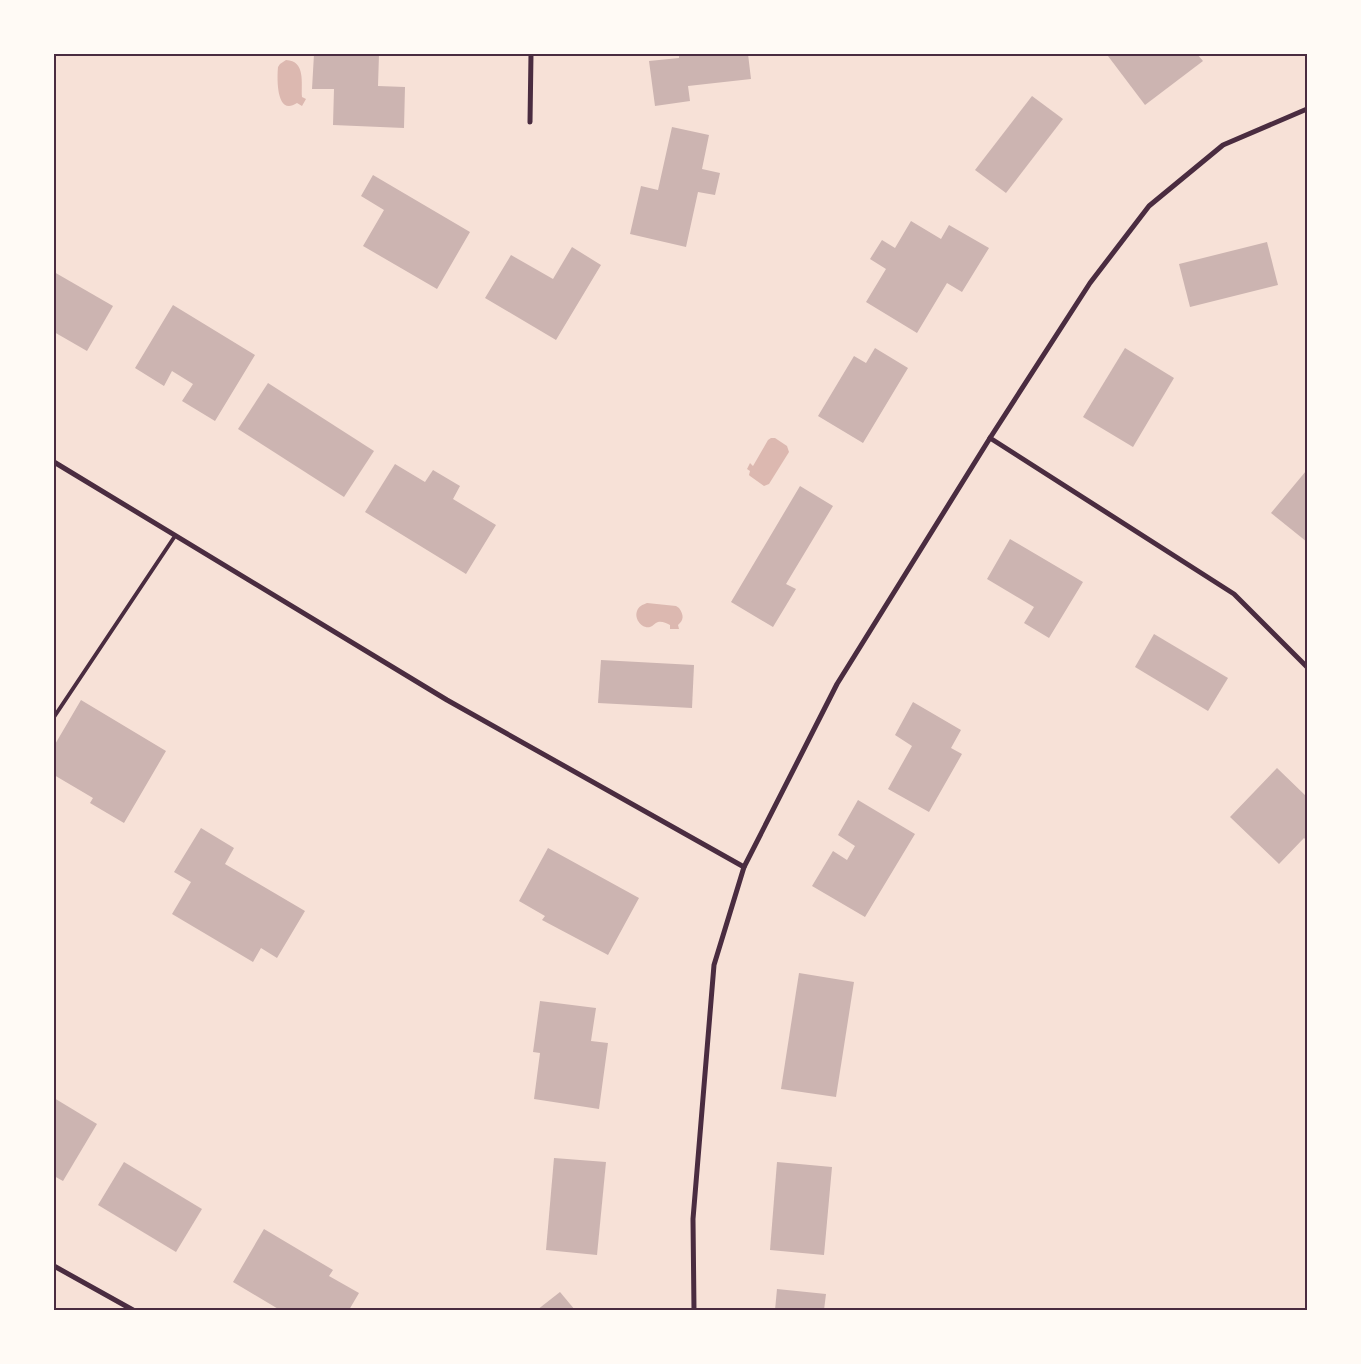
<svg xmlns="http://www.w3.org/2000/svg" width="1361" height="1364" font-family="Lora,serif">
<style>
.water{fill:#dcb8b0}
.building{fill:#ccb4b1}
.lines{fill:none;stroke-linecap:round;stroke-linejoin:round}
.service{stroke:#4a2c40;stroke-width:4}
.minor{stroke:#4a2c40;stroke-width:5}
.neatline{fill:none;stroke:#4a2c40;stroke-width:2}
</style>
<rect width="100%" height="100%" fill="#f7e1d7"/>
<!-- water -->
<g class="water">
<path d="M286,60c20,1 15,23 16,37l4,2 -4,7 -5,-3c-21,14 -20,-25 -19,-36l2,-3z"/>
<polygon points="771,438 775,438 787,446 789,452 769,484 764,486 750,476 749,475 750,471 747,469 750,463 753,466 768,440"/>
<path d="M647,603l29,3 3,2c5,7 5,12 -1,17l1,4h-9v-4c-4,-2 -8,-4 -12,-3 -3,1 -5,4 -8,5 -8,2 -16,-8 -13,-16 2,-5 5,-6 10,-8z"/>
</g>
<!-- building -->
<g class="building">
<polygon points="314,54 379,54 378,86 405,87 404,128 333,125 334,89 312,89"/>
<polygon points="679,54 748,54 751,79 688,86 690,101 655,106 649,61 679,58"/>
<polygon points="1112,54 1197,54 1203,61 1145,105 1108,56"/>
<polygon points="1032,96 1063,119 1006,193 975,170"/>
<polygon points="672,127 709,135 702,169 720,173 715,195 698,192 686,247 630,234 641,186 658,190"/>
<polygon points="373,175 470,232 437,289 363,246 384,210 361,196"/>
<polygon points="911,221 941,239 949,225 989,248 962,292 947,283 917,333 866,302 886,269 870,259 882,240 895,248"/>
<polygon points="1267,242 1278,285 1190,307 1179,264"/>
<polygon points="572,247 601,265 556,340 485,298 511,255 553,279"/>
<polygon points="54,272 113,306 87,351 54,332"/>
<polygon points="173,305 255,355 215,421 182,401 193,384 172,371 164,386 135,368"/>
<polygon points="875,348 908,368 863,443 818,416 854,356 866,363"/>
<polygon points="1125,348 1174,378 1133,447 1083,417"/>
<polygon points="268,383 374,451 344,497 238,429"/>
<polygon points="395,464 425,482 433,470 460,486 453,499 496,525 466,574 365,512"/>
<polygon points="1306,471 1307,472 1307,542 1271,513"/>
<polygon points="800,486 833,506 786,584 796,589 773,627 731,602"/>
<polygon points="1010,539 1083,582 1049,638 1024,623 1034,607 987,579"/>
<polygon points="1154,634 1228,678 1208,711 1135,667"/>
<polygon points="601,660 694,665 692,708 598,703"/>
<polygon points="81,700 166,751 124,823 90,803 93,798 54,775 54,746"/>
<polygon points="913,702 961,730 951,748 962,754 929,812 888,789 912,746 895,735"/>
<polygon points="1277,768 1307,797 1307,841 1304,838 1279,864 1230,817"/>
<polygon points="858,800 915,834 865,917 812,886 833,851 847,860 855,846 838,835"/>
<polygon points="201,828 234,848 225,864 305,911 277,958 261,948 253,962 172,914 191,882 174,872"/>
<polygon points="548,848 639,898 608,955 542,920 545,916 519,901"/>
<polygon points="799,973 854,982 836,1097 781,1089"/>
<polygon points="540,1001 596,1008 591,1041 608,1043 599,1109 534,1099 540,1053 533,1052"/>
<polygon points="54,1098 97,1124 63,1181 54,1176"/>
<polygon points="554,1158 606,1162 597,1255 546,1250"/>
<polygon points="124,1162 202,1209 176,1252 98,1205"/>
<polygon points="777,1162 832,1167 824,1255 770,1250"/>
<polygon points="264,1229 333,1270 329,1276 359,1293 349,1310 280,1310 233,1282"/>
<polygon points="777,1289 826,1294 824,1310 775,1310"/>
<polygon points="560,1292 575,1310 537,1310"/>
</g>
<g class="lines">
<!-- service -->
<polyline class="service" points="54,717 175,536"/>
<!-- minor -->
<g class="minor">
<polyline points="530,122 531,54"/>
<polyline points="990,438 1234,594 1307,667"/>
<polyline points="54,462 447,700 744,867"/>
<polyline points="54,1266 133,1310"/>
<polyline points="694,1310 693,1219 714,965 744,867 837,684 990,438 1090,283 1149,206 1223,145 1307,109"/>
</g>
</g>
<!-- border -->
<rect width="1361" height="1364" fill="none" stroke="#fffaf5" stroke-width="110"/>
<rect x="55" y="55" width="1251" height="1254" class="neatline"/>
</svg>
